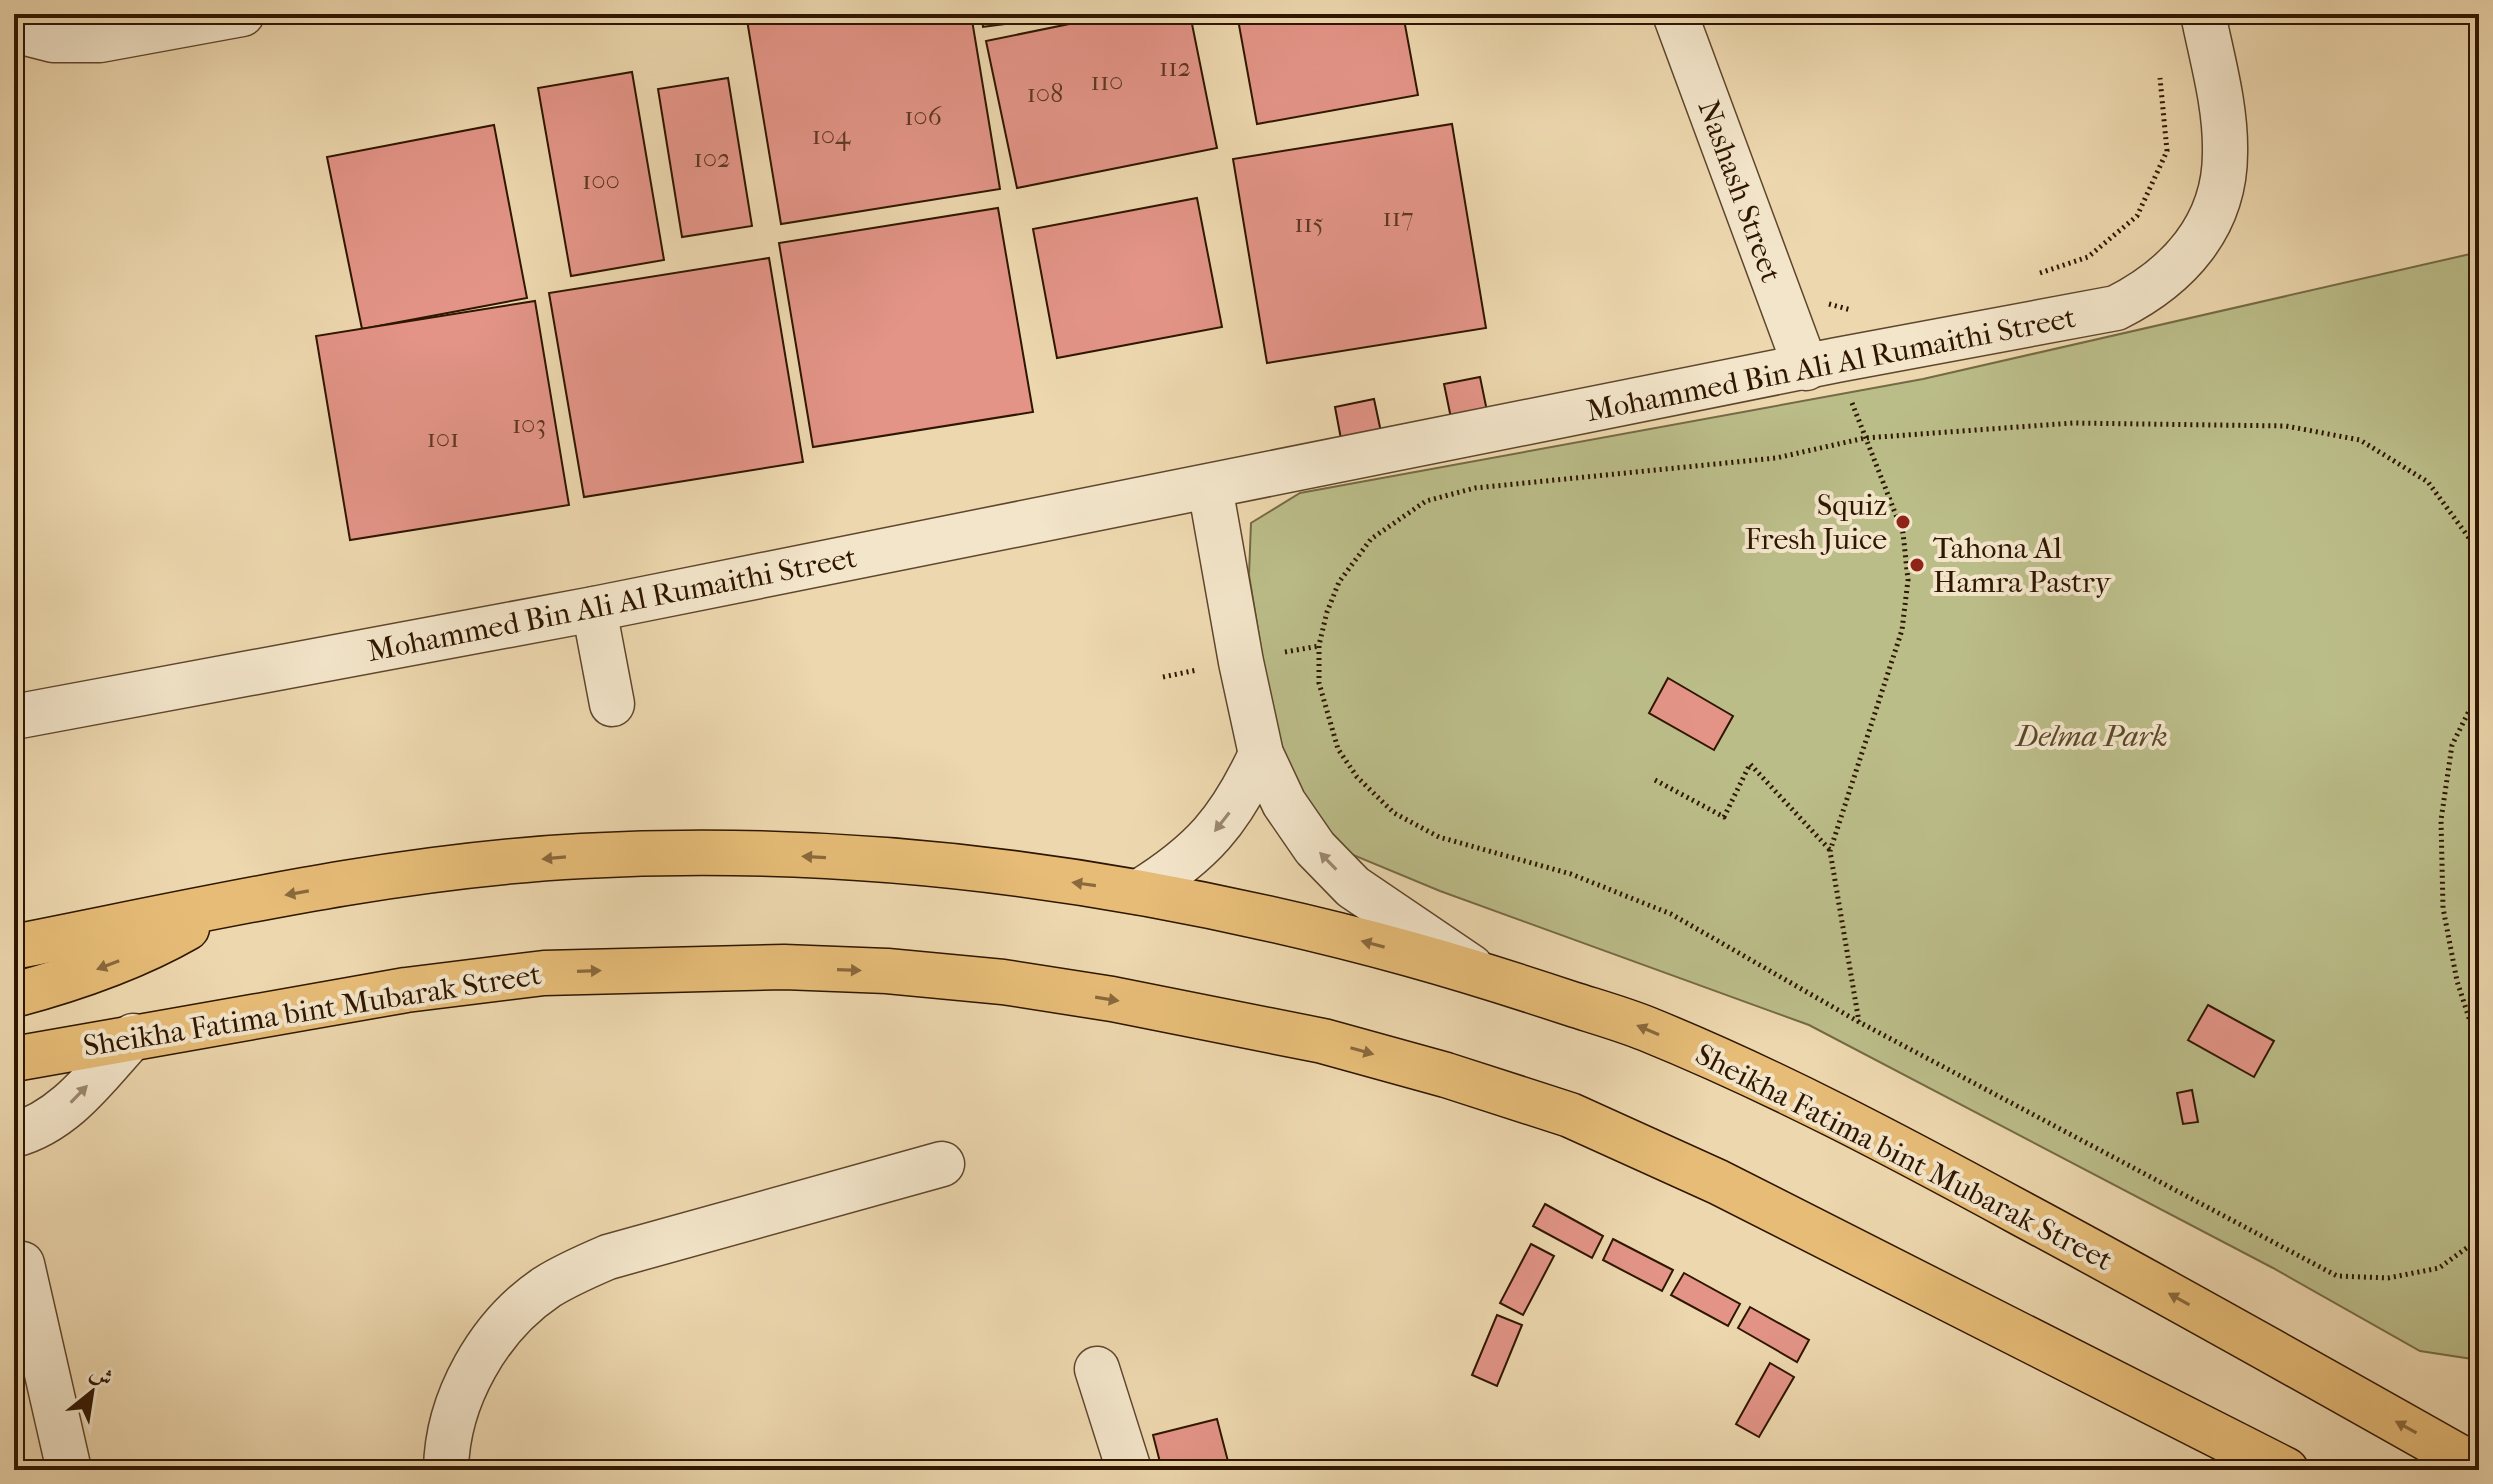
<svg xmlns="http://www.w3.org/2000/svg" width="2493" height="1484" font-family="'IM FELL French Canon',Amiri,serif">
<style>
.green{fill:#bbbd89;stroke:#756a44;stroke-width:2}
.building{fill:#e39487;stroke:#2f1600;stroke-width:2}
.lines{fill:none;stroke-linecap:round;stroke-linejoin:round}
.minor-casing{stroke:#5e462c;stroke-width:47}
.major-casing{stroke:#2f1600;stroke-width:47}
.path{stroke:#2f1600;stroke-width:5;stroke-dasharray:2 4;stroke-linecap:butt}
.minor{stroke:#f3e5ca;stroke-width:44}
.major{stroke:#e6bc77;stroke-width:44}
.oneway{fill:#9b886f}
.oneway2{fill:#8a693c}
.poi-dot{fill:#8f2418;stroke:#f3e5ca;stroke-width:3}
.labels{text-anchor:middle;stroke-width:8;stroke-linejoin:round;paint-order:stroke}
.number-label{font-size:26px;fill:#5c3622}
.street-label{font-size:30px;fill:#2f1600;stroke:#f3e5ca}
.poi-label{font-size:30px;fill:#2f1600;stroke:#f3e5ca;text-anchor:end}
.park-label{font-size:30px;font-style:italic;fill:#594829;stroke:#f3e5ca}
</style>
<rect width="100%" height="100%" fill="#edd7ae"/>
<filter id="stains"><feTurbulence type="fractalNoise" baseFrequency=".0025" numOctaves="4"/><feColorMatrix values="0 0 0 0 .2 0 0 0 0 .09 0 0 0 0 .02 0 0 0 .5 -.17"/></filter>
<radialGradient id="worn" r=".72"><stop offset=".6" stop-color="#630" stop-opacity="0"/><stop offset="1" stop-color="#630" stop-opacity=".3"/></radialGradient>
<!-- green -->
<polygon class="green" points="2479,252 2479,1360 2420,1351 2273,1268 1809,1025 1440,891 1353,855 1307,819 1281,771 1249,575 1251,523 1300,493 1923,379"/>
<!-- building -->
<g class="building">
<polygon points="783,14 971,14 1000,189 781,224 747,20"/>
<polygon points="981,14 1005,14 1006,24 983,27"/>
<polygon points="1118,14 1190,14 1217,148 1017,188 986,41"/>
<polygon points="1237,14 1403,14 1418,95 1257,124"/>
<polygon points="632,72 664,260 571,276 538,88"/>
<polygon points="728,78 752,226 682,237 658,89"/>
<polygon points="1452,124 1486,328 1267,363 1233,159"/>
<polygon points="494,125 527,298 362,329 327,157"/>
<polygon points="1197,198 1222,327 1057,358 1033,229"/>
<polygon points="998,208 1033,412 813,447 779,243"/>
<polygon points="769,258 803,462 584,497 549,293"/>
<polygon points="535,301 569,505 350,540 316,336"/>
<polygon points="1480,377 1487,411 1451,418 1444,384"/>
<polygon points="1374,399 1381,432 1341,439 1335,407"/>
<polygon points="1668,678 1733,716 1714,750 1649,713"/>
<polygon points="2208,1005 2274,1041 2254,1077 2188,1040"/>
<polygon points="2192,1090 2198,1122 2183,1124 2177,1093"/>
<polygon points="1545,1204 1603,1236 1592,1258 1533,1226"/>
<polygon points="1613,1239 1673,1270 1662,1291 1603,1260"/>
<polygon points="1531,1244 1554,1256 1523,1315 1500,1303"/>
<polygon points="1684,1273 1740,1304 1728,1326 1671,1295"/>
<polygon points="1750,1307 1809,1340 1797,1362 1738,1328"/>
<polygon points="1497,1315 1522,1325 1497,1386 1472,1375"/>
<polygon points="1770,1363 1794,1377 1759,1437 1736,1424"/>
<polygon points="1217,1419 1230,1469 1162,1470 1153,1435"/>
</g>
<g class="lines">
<defs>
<g id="minor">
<polyline points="1675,14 1806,368"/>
<polyline points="14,30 53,40 100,40 242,14"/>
<polyline points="1210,487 1241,662 1261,754 1284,803 1315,848 1353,887 1471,967"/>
<polyline points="594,609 612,704"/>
<path d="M14,717l580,-108 1243,-249 279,-52c62,-31 109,-82 109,-155 1,-47 -13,-94 -22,-139"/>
<path d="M1139,892c63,-39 91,-71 122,-138"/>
<path d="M14,1135c52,-14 84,-61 119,-99"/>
<polyline points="22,1264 69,1470"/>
<polyline points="1097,1369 1129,1470"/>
<path d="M446,1470c1,-71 43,-144 101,-183 19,-12 40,-21 61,-30l334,-93"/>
</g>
<g id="major">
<path d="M14,947c188,-37 376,-81 568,-91 278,-15 559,24 828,98 54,15 108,32 162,50 25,8 50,15 75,25 128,52 252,118 375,185 153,82 305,168 457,254"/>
<path d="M14,995c60,-16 119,-36 173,-67"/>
<polyline points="14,1059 406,990 544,973 784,967 887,971 1003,982 1112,999 1323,1041 1446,1075 1570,1115 1718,1182 2286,1470"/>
</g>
</defs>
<!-- minor casing -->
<use href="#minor" class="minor-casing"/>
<!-- major casing -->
<use href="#major" class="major-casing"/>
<!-- path -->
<g class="path">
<polyline points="2040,273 2088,257 2137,216 2167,151 2160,78"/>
<polyline points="1829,304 1851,310"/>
<polyline points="1852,403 1903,533 1908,580 1902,630 1830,851 1859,1022"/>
<polyline points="2479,578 2472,542 2428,482 2360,440 2286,426 2073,423 1865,438 1776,458 1475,488 1426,501 1371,539 1339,582 1327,612 1319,645 1319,683 1338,749 1357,777 1394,813 1439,837 1571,874 1671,914 1859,1022 2337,1276 2388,1278 2439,1268 2479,1239"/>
<polyline points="1285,652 1319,646"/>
<polyline points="1163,677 1197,670"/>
<polyline points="2479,691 2452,745 2441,820 2443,908 2457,981 2479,1049"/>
<polyline points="1655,780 1724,817 1750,764 1830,850"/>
</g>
<!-- minor -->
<use href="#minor" class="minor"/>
<!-- major -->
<use href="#major" class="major"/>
</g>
<!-- one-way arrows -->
<defs><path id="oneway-solid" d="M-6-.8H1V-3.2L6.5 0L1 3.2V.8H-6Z" transform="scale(2)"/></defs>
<g class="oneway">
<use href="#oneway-solid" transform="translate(1222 822) rotate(128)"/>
<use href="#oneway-solid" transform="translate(1328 861) rotate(-134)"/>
<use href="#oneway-solid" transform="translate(79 1094) rotate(-46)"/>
</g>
<g class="oneway2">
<use href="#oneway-solid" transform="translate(814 857) rotate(-177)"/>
<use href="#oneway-solid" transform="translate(554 858) rotate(175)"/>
<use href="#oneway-solid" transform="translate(1084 884) rotate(-172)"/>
<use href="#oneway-solid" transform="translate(297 893) rotate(170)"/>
<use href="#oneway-solid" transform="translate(1373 944) rotate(-165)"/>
<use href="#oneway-solid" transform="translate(108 965) rotate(159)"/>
<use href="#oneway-solid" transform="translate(849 970) rotate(2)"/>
<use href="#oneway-solid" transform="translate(589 971) rotate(-2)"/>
<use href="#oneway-solid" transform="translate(1107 999) rotate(9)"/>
<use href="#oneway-solid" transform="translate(1648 1030) rotate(-157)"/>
<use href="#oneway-solid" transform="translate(1362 1051) rotate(16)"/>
<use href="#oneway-solid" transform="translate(2179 1299) rotate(-151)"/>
<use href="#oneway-solid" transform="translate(2406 1427) rotate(-151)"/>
</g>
<!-- markers -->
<g class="poi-dot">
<circle cx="1903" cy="522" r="8"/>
<circle cx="1917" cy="565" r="8"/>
</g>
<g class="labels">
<!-- number labels -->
<g class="number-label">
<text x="1175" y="76">112</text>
<text x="1107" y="90">110</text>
<text x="1045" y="102">108</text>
<text x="923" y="125">106</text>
<text x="831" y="144">104</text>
<text x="712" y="167">102</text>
<text x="601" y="189">100</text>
<text x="1398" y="226">117</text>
<text x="1309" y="232">115</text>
<text x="529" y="433">103</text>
<text x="443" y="447">101</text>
</g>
<!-- street labels -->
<g class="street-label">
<text transform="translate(1740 191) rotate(70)" y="10">Nashash Street</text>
<text transform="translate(1831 364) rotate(-11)" y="10">Mohammed Bin Ali Al Rumaithi Street</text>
<text transform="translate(612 604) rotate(-11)" y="10">Mohammed Bin Ali Al Rumaithi Street</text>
<text transform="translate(312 1010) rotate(-9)" y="10">Sheikha Fatima bint Mubarak Street</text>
<text transform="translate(1904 1157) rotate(27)" y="10">Sheikha Fatima bint Mubarak Street</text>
</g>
<!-- poi labels -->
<g class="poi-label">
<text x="1887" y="515">Squiz<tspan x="1887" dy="34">Fresh Juice</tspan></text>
<text x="1933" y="558" text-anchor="start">Tahona Al<tspan x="1933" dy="34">Hamra Pastry</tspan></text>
</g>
<!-- park labels -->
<g class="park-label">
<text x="2092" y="746">Delma Park</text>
</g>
</g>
<!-- margin -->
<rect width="2493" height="1484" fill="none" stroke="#edd7ae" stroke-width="48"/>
<rect x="16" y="16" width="2461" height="1452" fill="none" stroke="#2f1600" stroke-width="4"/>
<rect x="24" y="24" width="2445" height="1436" fill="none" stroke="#2f1600" stroke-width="2"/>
<!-- north arrow -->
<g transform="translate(92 1392) rotate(30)" stroke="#f3e5ca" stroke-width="6" paint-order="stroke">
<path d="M0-6L14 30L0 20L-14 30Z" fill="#2f1600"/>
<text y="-12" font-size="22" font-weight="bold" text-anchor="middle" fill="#2f1600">ش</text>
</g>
<rect width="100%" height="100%" filter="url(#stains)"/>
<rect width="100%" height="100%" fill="url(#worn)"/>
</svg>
